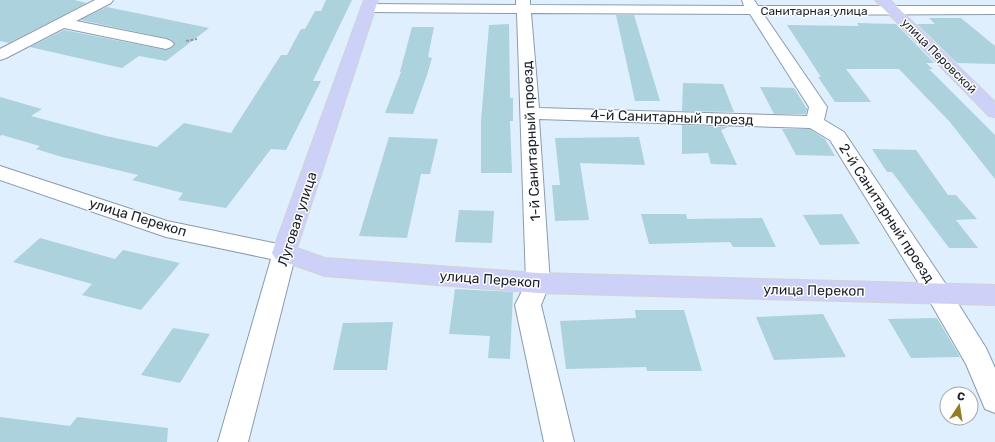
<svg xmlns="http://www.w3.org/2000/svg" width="995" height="442" font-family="Rubik,sans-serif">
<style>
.building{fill:#acd2de}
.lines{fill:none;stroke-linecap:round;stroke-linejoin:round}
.minor-casing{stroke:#8a9cad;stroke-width:2}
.major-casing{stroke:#d1d3d4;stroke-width:2}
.path{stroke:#8e9aa6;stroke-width:2;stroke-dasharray:3 1.5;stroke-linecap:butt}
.minor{fill:#fff;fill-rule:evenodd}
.major{fill:#cdd0f7;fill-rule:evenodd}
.labels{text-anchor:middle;stroke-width:3;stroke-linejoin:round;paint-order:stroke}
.far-street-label{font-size:12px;fill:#1a2128;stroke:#fff}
.street-label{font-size:14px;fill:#1a2128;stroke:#fff}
</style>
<rect width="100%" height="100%" fill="#dfeffe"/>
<!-- building -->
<g class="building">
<polygon points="0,0 75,0 87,3 9,43 0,41"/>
<polygon points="326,0 352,0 313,81 321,81 286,150 271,149 226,208 178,200 183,193 132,180 138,175 62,157 36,149 40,146 2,135 0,136 0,97 42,109 31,116 106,136 157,147 184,123 231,133 281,55 287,55 301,29 305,29 315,11 321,11"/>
<polygon points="107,7 209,28 166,61 139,56 122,68 30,47 64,30 166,50 175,45 172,40 166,38 80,20"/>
<polygon points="616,15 634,15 660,101 635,101"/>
<polygon points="929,18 961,18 995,46 995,64 957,63 917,24 935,24"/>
<polygon points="857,23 896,24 934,63 926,63 933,69 929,69 995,135 995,179 949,121 899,69 846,69 871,102 835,102 818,77 821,77 787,25 859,26"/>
<polygon points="509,24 510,98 513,98 513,121 510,121 512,173 481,173 481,121 489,25"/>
<polygon points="412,27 434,27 428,57 432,58 427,75 413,114 385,113 401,72 400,72"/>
<polygon points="683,83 723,84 734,112 682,111"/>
<polygon points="760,87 794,88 807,109 806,114 774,114"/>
<polygon points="682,125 728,127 721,130 737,165 711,164 708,153 682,154"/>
<polygon points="782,129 810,129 825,139 835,156 796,155"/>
<polygon points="389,137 438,139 430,174 421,174 407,238 359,236"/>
<polygon points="639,137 645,165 580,163 589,220 555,221 552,185 560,185 555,138"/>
<polygon points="872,149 916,150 948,195 956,195 977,219 956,220 978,248 949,248 892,172 887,172"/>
<polygon points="459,210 494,211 492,243 455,242"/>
<polygon points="641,214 686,214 687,219 762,218 776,247 733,247 730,242 649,244"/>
<polygon points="842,214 860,244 820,245 803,215"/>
<polygon points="40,238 115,259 123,250 180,263 141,310 82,295 92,284 13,262"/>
<polygon points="455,289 513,292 510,359 488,358 490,336 449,334"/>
<polygon points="635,310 684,310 702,371 647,371 646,367 566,369 560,321 636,318"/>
<polygon points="823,314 846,357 774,360 756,317"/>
<polygon points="937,318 960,357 911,358 888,319"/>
<polygon points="393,322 387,370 333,370 343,323"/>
<polygon points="173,328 210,334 180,383 141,375"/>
<polygon points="0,417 70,426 77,417 168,428 167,442 0,442"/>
</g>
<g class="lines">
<defs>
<g id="minor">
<polygon points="95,0 113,0 111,3 76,21 166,39 171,41 174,44 171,47 166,49 64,28 6,58 0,60 0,49"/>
<path d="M516,0h14v5l214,1 -2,-6h12l4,6h237v8l-231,1 63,92 -3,13 20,12 103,154 39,62 9,20v45l-10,-4 -19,-45 -37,-64 -99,-160 -20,-12 -271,-9 11,164 -9,22 33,137h-30l-29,-137 11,-22 -9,-270 -149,-1 -5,-1 -2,-3 2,-3 5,-1 148,1zM531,13l219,1 59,93 -2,9 -268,-8z"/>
<polygon points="0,166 167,221 292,247 296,253 248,442 218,442 271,259 166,237 0,180"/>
</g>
<g id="major">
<polygon points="364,0 378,0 297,248 325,258 538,273 995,285 995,305 538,293 325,276 276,259 272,253"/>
<polygon points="875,0 890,0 995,102 995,117 989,116"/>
</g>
</defs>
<!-- minor casing -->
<use href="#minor" class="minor-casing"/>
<!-- major casing -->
<use href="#major" class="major-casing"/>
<!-- path -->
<polyline class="path" points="186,41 197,39"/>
<!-- minor -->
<use href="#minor" class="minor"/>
<!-- major -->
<use href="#major" class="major"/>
</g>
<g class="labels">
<!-- far-street labels -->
<g class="far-street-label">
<text x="814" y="15">Санитарная улица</text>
<text transform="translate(939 56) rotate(45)" y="4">улица Перовской</text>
</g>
<!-- street labels -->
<g class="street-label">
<text transform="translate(672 117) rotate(2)" y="5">4-й Санитарный проезд</text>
<text transform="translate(531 141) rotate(-93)" y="5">1-й Санитарный проезд</text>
<text transform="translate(887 213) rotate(57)" y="5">2-й Санитарный проезд</text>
<text transform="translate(138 217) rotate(17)" y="5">улица Перекоп</text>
<text transform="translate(297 219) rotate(-72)" y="5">Луговая улица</text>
<text transform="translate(490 279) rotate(4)" y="5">улица Перекоп</text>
<text transform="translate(814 290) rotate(1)" y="5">улица Перекоп</text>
</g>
</g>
<!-- north arrow -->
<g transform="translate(959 406) rotate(12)"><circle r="19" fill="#ffffff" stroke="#a3a6a9"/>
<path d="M0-3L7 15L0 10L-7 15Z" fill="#957c23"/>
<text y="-6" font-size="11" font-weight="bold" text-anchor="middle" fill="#1a2128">С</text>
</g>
</svg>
